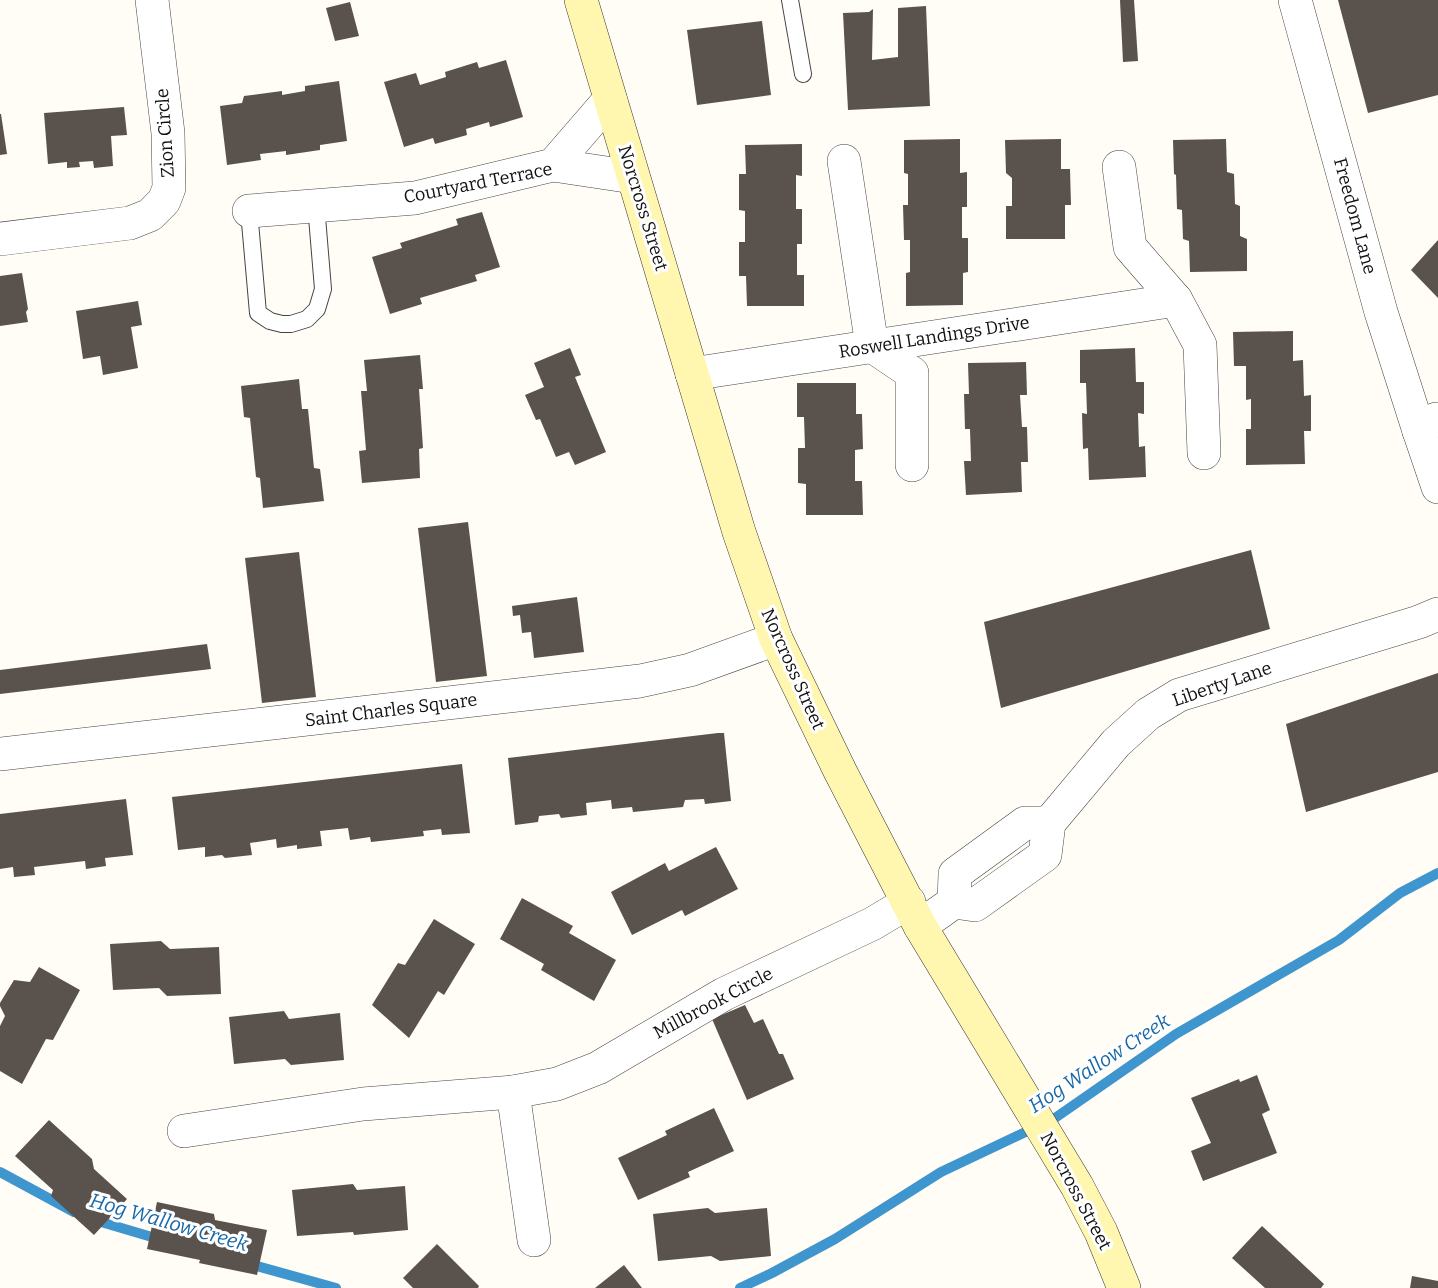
<svg xmlns="http://www.w3.org/2000/svg" width="1438" height="1288" font-family="Bitter,serif">
<style>
.lines{fill:none;stroke-linecap:round;stroke-linejoin:round}
.stream{stroke:#3f96cf;stroke-width:10}
.building{fill:#5a524d}
.lane-casing{stroke:#444;stroke-width:18}
.street-casing{stroke:#444;stroke-width:34}
.secondary-casing{stroke:#333;stroke-width:34}
.lane{stroke:#fff;stroke-width:16}
.street{stroke:#fff;stroke-width:33}
.secondary{stroke:#fff6b0;stroke-width:33}
.labels{text-anchor:middle;stroke-width:6;stroke-linejoin:round;paint-order:stroke}
.street-label{font-size:18px;fill:#111;stroke:#fff}
.water-label{font-size:20px;font-style:italic;fill:#1768a6;stroke:#fff}
</style>
<rect width="100%" height="100%" fill="#fffdf5"/>
<g class="lines">
<!-- stream -->
<g class="stream">
<polyline points="0,1172 74,1212"/>
<polyline points="91,1219 162,1240"/>
<polyline points="246,1263 336,1288"/>
<polyline points="740,1288 772,1273 835,1239 941,1172 1055,1118 1176,1034 1339,940 1400,893 1438,873"/>
</g>
</g>
<!-- building -->
<g class="building">
<polygon points="1120,0 1134,0 1138,61 1123,62"/>
<polygon points="1338,0 1438,0 1438,95 1368,113"/>
<polygon points="350,2 359,36 335,41 326,8"/>
<polygon points="926,6 930,106 848,110 843,13 869,12 873,9 872,60 898,57 898,8"/>
<polygon points="762,21 771,95 697,105 687,30"/>
<polygon points="506,60 523,117 490,127 489,122 466,129 467,135 435,144 433,138 404,147 384,82 416,73 420,85 446,77 445,72 477,62 479,68"/>
<polygon points="339,81 347,141 320,145 320,150 286,155 286,151 260,154 261,160 227,165 220,106 242,103 244,96 282,91 282,95 305,91 305,86"/>
<polygon points="124,107 127,135 111,136 113,166 94,168 93,161 79,162 80,167 67,168 67,162 48,164 44,113"/>
<polygon points="0,114 1,114 7,154 0,155"/>
<polygon points="960,139 960,173 967,172 967,207 962,207 962,238 968,238 968,272 963,273 963,305 906,306 906,273 910,272 910,240 904,240 903,205 908,205 908,174 904,173 904,140"/>
<polygon points="1061,139 1061,169 1070,169 1071,205 1065,205 1065,239 1006,239 1006,206 1012,206 1012,178 1006,173 1005,140"/>
<polygon points="1226,139 1227,172 1234,174 1235,204 1240,206 1240,236 1247,239 1247,271 1190,272 1189,241 1183,239 1182,210 1177,209 1176,175 1174,174 1173,140"/>
<polygon points="802,144 802,176 796,175 796,209 802,209 802,244 797,244 797,275 804,275 804,306 747,306 746,276 739,276 739,242 745,242 745,211 739,210 739,174 746,174 745,145"/>
<polygon points="482,212 500,267 475,275 477,281 420,298 422,304 390,314 372,257 402,248 400,243 458,225 456,219"/>
<polygon points="1438,240 1438,298 1411,270"/>
<polygon points="22,273 28,309 26,312 28,322 0,326 0,276"/>
<polygon points="138,301 142,325 131,327 138,368 103,375 100,356 83,359 76,311"/>
<polygon points="1293,331 1293,361 1303,360 1304,396 1311,395 1311,431 1304,431 1305,464 1246,465 1246,429 1251,429 1251,399 1246,400 1246,366 1234,366 1233,332"/>
<polygon points="570,348 581,375 575,377 606,452 575,465 569,452 556,457 540,419 536,420 525,395 544,387 534,363"/>
<polygon points="1135,348 1136,382 1144,382 1144,414 1138,413 1139,447 1145,446 1146,477 1089,480 1088,448 1083,449 1082,413 1087,414 1086,383 1080,383 1080,350"/>
<polygon points="420,355 423,389 419,389 423,448 419,449 420,478 362,483 359,451 366,450 361,391 367,391 364,360"/>
<polygon points="1026,362 1027,395 1020,395 1022,427 1027,427 1028,462 1021,462 1022,492 966,495 964,461 971,461 970,429 965,429 964,394 969,394 968,363"/>
<polygon points="299,379 302,409 308,409 314,468 320,469 324,501 263,508 260,478 256,477 250,418 244,417 241,386"/>
<polygon points="797,383 856,383 856,414 862,414 863,449 855,450 855,481 862,481 863,515 806,515 806,484 798,483 798,448 805,448 804,417 797,417"/>
<polygon points="468,522 487,676 436,682 418,528"/>
<polygon points="1251,550 1270,629 1001,708 984,622"/>
<polygon points="299,552 316,697 262,703 245,558"/>
<polygon points="577,597 584,652 534,658 531,632 522,633 520,615 513,616 512,606"/>
<polygon points="207,644 211,669 0,694 0,670"/>
<polygon points="1438,673 1438,772 1306,812 1286,724"/>
<polygon points="718,733 724,733 731,801 705,804 704,799 685,800 683,807 633,812 632,807 612,809 611,800 586,803 587,815 561,818 559,814 539,816 538,822 515,825 508,758"/>
<polygon points="462,764 470,833 442,835 441,829 423,831 424,836 371,842 370,837 350,840 348,828 320,831 322,846 297,849 297,845 277,848 276,839 250,843 252,855 225,858 222,855 205,857 205,847 178,850 172,797"/>
<polygon points="126,799 133,855 105,858 106,866 86,869 85,861 34,867 35,875 14,877 13,867 0,869 0,814"/>
<polygon points="716,847 738,889 685,916 682,910 632,935 611,892 665,863 669,871"/>
<polygon points="522,898 573,926 569,933 616,960 594,1001 541,970 544,964 500,939"/>
<polygon points="434,919 475,944 444,995 438,991 409,1038 372,1005 398,963 405,965"/>
<polygon points="161,941 170,949 219,947 221,994 167,996 159,988 113,990 110,944"/>
<polygon points="39,967 80,990 53,1040 46,1039 22,1084 0,1071 0,1026 5,1016 0,1006 0,1003 14,980 30,982"/>
<polygon points="745,1005 754,1023 763,1019 779,1054 783,1054 794,1079 747,1100 712,1019"/>
<polygon points="284,1011 289,1019 340,1013 344,1060 291,1065 285,1059 234,1064 229,1017"/>
<polygon points="1257,1075 1270,1110 1262,1114 1277,1153 1203,1181 1191,1151 1211,1143 1191,1098 1239,1079 1240,1082"/>
<polygon points="714,1108 734,1151 688,1172 690,1177 638,1200 618,1158 667,1135 665,1131"/>
<polygon points="49,1120 92,1159 94,1169 127,1199 94,1235 51,1196 53,1190 15,1156"/>
<polygon points="353,1184 357,1190 405,1186 408,1230 354,1235 353,1232 297,1236 292,1190"/>
<polygon points="157,1202 214,1214 215,1220 267,1230 257,1275 199,1263 200,1260 147,1249"/>
<polygon points="708,1208 715,1213 767,1208 771,1256 720,1261 711,1256 658,1261 653,1214"/>
<polygon points="1262,1226 1324,1284 1321,1288 1265,1288 1232,1258"/>
<polygon points="437,1244 479,1286 478,1288 413,1288 403,1278"/>
<polygon points="624,1265 642,1288 595,1288"/>
<polygon points="1412,1276 1438,1281 1438,1288 1410,1288"/>
</g>
<g class="lines">
<defs>
<g id="lane">
<polyline points="790,0 803,74"/>
<polyline points="249,211 258,313 270,321 282,324 291,324 307,319 317,309 323,289 316,205"/>
</g>
<g id="street">
<polyline points="1295,0 1381,312 1419,431"/>
<polyline points="844,161 872,346 912,373 912,465"/>
<polyline points="553,165 610,99"/>
<polyline points="1119,167 1130,247 1176,300 1200,345 1204,453"/>
<polyline points="249,211 415,198 553,165 633,177"/>
<polyline points="0,239 130,223 150,215 164,201 169,188 168,133 152,0"/>
<polyline points="692,374 1176,300"/>
<polyline points="1436,419 1419,431 1438,487"/>
<polyline points="0,754 640,681 690,670 776,639"/>
<polyline points="954,902 955,874 1025,823 1049,823"/>
<polyline points="920,926 954,902 975,905 1045,855 1049,823 1116,743 1148,714 1179,695 1419,622 1438,614"/>
<polyline points="513,1092 534,1240"/>
<polyline points="184,1131 363,1104 513,1092 557,1084 598,1068 724,994 872,924 909,902"/>
</g>
<polyline id="secondary" points="581,0 739,532 776,639 840,771 920,926 1077,1186 1101,1232 1124,1288"/>
</defs>
<!-- lane casing -->
<use href="#lane" class="lane-casing"/>
<!-- street casing -->
<use href="#street" class="street-casing"/>
<!-- secondary casing -->
<use href="#secondary" class="secondary-casing"/>
<!-- lane -->
<use href="#lane" class="lane"/>
<!-- street -->
<use href="#street" class="street"/>
<!-- secondary -->
<use href="#secondary" class="secondary"/>
</g>
<g class="labels">
<!-- street labels -->
<g class="street-label">
<text transform="translate(165 133) rotate(-94)" y="6">Zion Circle</text>
<text transform="translate(478 183) rotate(-11)" y="6">Courtyard Terrace</text>
<text transform="translate(643 208) rotate(73)" y="6">Norcross Street</text>
<text transform="translate(1355 216) rotate(75)" y="6">Freedom Lane</text>
<text transform="translate(934 337) rotate(-9)" y="6">Roswell Landings Drive</text>
<text transform="translate(793 669) rotate(66)" y="6">Norcross Street</text>
<text transform="translate(1222 684) rotate(-19)" y="6">Liberty Lane</text>
<text transform="translate(391 710) rotate(-7)" y="6">Saint Charles Square</text>
<text transform="translate(713 1003) rotate(-28)" y="6">Millbrook Circle</text>
<text transform="translate(1076 1191) rotate(62)" y="6">Norcross Street</text>
</g>
<!-- water labels -->
<g class="water-label">
<text transform="translate(1099 1063) rotate(-33)" y="7">Hog Wallow Creek</text>
<text transform="translate(169 1222) rotate(16)" y="7">Hog Wallow Creek</text>
</g>
</g>
</svg>
